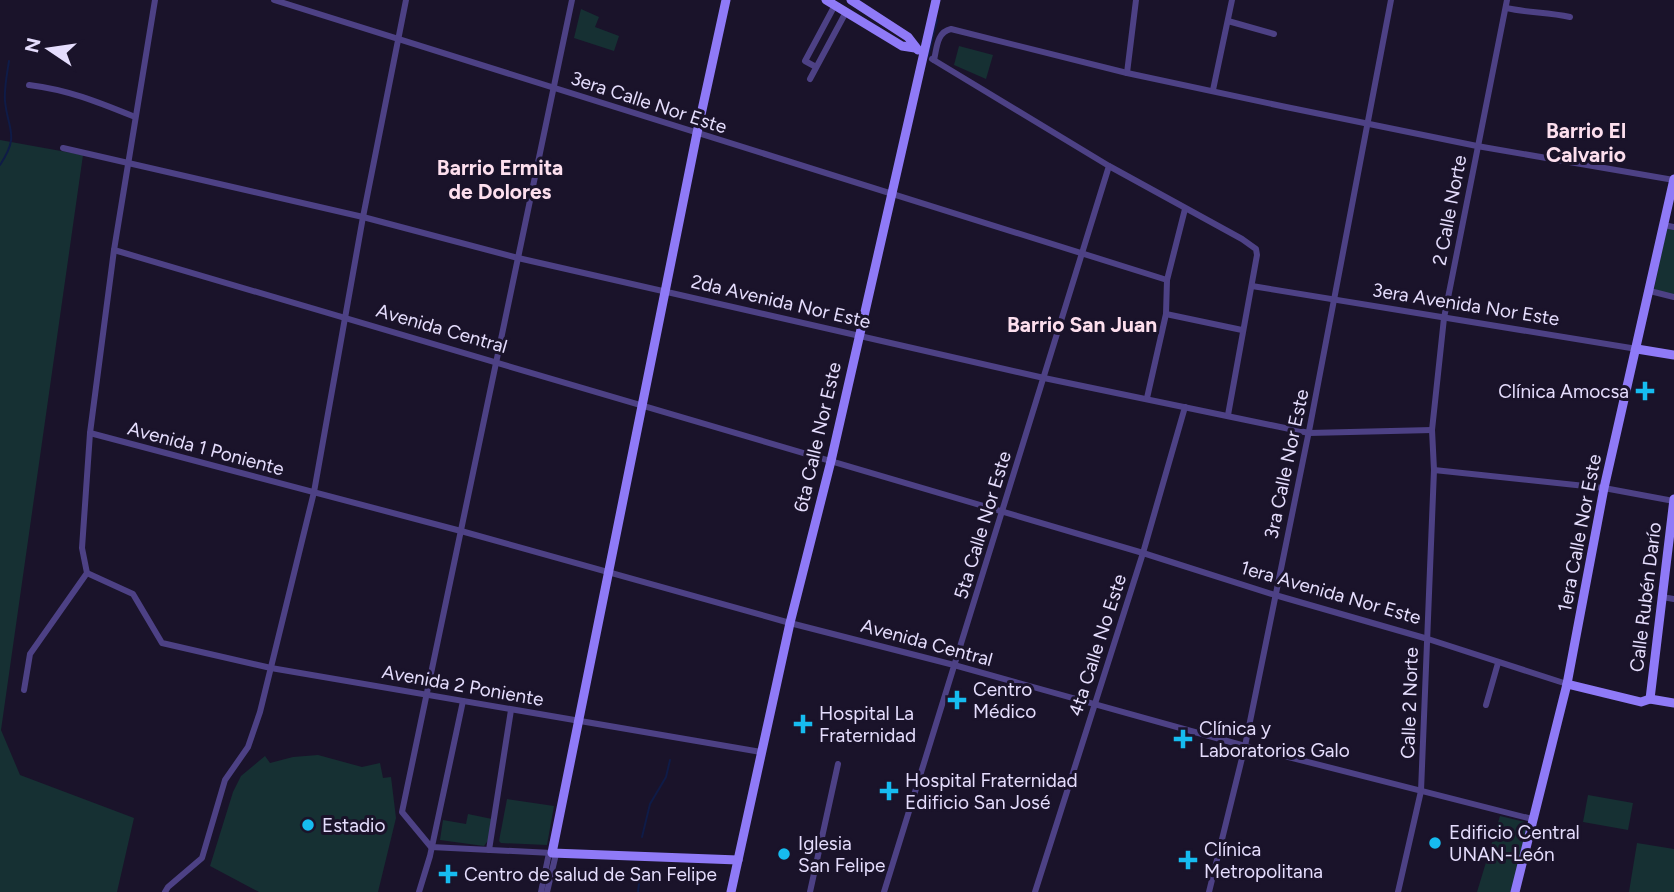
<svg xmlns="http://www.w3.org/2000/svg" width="1674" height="892" font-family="Figtree,sans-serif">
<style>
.green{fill:#163033}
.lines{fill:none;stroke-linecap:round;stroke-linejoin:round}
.stream{stroke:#0f1b47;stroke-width:2}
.street{stroke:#4d4185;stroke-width:6}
.secondary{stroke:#8f7af7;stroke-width:9}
.poi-dot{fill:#16bcf0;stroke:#1a132a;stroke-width:2.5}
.labels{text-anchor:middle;stroke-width:6;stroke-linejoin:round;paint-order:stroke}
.street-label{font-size:19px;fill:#e5ddfd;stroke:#1a132a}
.poi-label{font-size:19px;fill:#e5ddfd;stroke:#1a132a;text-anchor:start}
.neighbourhood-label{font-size:21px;font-weight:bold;fill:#fddfee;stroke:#1a132a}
</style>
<rect width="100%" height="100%" fill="#1a132a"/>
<!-- green -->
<g class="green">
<polygon points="581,9 599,17 595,27 619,36 614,51 574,38"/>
<polygon points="959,46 993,55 986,79 954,65"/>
<polygon points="0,140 83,155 1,730 20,775 134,818 117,892 0,892"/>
<polygon points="1667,228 1674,230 1674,297 1654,289"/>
<polygon points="318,755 362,767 380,763 383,778 391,777 396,818 378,892 259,892 210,866 233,792 241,776 265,756 270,763 293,757"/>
<polygon points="1588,795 1633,803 1628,830 1583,822"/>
<polygon points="507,799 554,806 547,845 501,843 499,841"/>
<polygon points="468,814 492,819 489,839 484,846 440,840 443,820 466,824"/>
<polygon points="1500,816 1525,822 1527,826 1513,892 1477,892"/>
<polygon points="1637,843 1674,849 1674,892 1629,892"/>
</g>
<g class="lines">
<!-- stream -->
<g class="stream">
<polyline points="928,56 937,20"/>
<path d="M0,165c20,-30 8,-34 5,-64 -1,-13 2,-27 4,-40"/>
<polyline points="642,837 650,804 666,777 670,760"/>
<polyline points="638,892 641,867"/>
</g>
<!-- street -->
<g class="street">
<polyline points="274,0 1167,280"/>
<path d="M1506,8c23,5 41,4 64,9"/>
<polyline points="1228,21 1274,34"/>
<polyline points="932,59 1109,166 1242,239 1256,249 1257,255 1228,415"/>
<path d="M934,60c3,-13 3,-28 17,-31l176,44 159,34 191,39 197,34"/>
<polyline points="816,67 805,61 835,5"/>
<polyline points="1127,73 1136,0"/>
<polyline points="810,79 846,12"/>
<path d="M29,85c40,5 69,17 106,32"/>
<polyline points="1213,90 1232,0"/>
<polyline points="63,148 363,217 518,258 1044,378 1309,433 1432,430"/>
<polyline points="1664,225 1674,227"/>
<polyline points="114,250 1143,553 1275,595 1428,639 1567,684"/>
<polyline points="1252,286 1637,349"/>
<polyline points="1650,291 1674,297"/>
<polyline points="1166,314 1242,330"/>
<polyline points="1147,398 1166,314 1167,280 1185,209"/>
<polyline points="90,433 461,531 790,623 954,665 1245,746 1532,819"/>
<polyline points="1434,470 1604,488 1674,501"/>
<polyline points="87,573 133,594 162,643 271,668 761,752"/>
<polyline points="1662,597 1674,599"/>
<polyline points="24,690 30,654 87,573 82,548 90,433 114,250 155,0"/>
<polyline points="1486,705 1498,663"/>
<polyline points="489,850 511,710"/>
<polyline points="552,853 431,847 402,812 572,0"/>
<polyline points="165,892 168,887 202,858 225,780 248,747 260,712 314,492 363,217 406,0"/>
<polyline points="419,892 430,856 463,701"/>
<polyline points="541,892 549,853"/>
<polyline points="547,892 556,854"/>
<polyline points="810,892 838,764"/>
<polyline points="884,892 1109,166"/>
<polyline points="1035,892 1143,553 1185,407"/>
<polyline points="1209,892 1245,746 1310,426 1391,0"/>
<polyline points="1398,892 1421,791 1434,470 1432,430 1444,318 1507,0"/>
</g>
<!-- secondary -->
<g class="secondary">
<polyline points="726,0 697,133 552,853 738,860"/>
<polyline points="826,0 902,46 915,48"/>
<polyline points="851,0 908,37 918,50"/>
<polyline points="1637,349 1674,355"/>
<polyline points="1567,684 1641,702 1650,699 1674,703"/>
<polyline points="1650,699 1674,499"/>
<polyline points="731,892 790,623 831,461 936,0"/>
<polyline points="1515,892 1567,684 1604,488 1674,179"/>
</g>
</g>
<!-- markers -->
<g class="poi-dot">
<path d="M1641.5 380.5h7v7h7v7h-7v7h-7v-7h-7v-7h7z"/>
<path d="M953.5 689.5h7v7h7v7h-7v7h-7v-7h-7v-7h7z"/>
<path d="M799.5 713.5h7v7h7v7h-7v7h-7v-7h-7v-7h7z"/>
<path d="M1179.5 728.5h7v7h7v7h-7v7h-7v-7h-7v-7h7z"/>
<path d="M885.5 780.5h7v7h7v7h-7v7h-7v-7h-7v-7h7z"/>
<circle cx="308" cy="825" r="7"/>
<circle cx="1435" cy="843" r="7"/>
<circle cx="784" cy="854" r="7"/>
<path d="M1184.5 849.5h7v7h7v7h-7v7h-7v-7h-7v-7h7z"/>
<path d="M444.5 863.5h7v7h7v7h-7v7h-7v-7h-7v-7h7z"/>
</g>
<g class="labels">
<!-- street labels -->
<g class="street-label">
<text transform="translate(649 102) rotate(18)" y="7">3era Calle Nor Este</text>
<text transform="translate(1449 210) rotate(-79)" y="7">2 Calle Norte</text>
<text transform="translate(781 301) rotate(13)" y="7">2da Avenida Nor Este</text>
<text transform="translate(1466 304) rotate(9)" y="7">3era Avenida Nor Este</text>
<text transform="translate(442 328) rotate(16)" y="7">Avenida Central</text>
<text transform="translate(817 437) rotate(-77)" y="7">6ta Calle Nor Este</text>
<text transform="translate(206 448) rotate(15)" y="7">Avenida 1 Poniente</text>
<text transform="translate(1286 464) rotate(-78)" y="7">3ra Calle Nor Este</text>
<text transform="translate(982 525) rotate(-73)" y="7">5ta Calle Nor Este</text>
<text transform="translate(1579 533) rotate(-79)" y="7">1era Calle Nor Este</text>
<text transform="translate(1331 592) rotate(16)" y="7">1era Avenida Nor Este</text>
<text transform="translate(1645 597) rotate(-83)" y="7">Calle Rubén Darío</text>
<text transform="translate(927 642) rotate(15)" y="7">Avenida Central</text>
<text transform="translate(1097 645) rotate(-72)" y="7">4ta Calle No Este</text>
<text transform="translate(463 685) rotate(10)" y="7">Avenida 2 Poniente</text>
<text transform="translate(1409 703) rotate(-88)" y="7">Calle 2 Norte</text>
</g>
<!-- poi labels -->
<g class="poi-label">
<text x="1629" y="398" text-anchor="end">Clínica Amocsa</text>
<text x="973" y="696">Centro<tspan x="973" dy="22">Médico</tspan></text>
<text x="819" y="720">Hospital La<tspan x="819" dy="22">Fraternidad</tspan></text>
<text x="1199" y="735">Clínica y<tspan x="1199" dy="22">Laboratorios Galo</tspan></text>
<text x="905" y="787">Hospital Fraternidad<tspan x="905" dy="22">Edificio San José</tspan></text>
<text x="322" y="832">Estadio</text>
<text x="1449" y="839">Edificio Central<tspan x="1449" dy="22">UNAN-León</tspan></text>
<text x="798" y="850">Iglesia<tspan x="798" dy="22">San Felipe</tspan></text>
<text x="1204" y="856">Clínica<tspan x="1204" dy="22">Metropolitana</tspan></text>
<text x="464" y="881">Centro de salud de San Felipe</text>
</g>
<!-- neighbourhood labels -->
<g class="neighbourhood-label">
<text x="1586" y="138">Barrio El<tspan x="1586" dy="24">Calvario</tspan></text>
<text x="500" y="175">Barrio Ermita<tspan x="500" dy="24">de Dolores</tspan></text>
<text x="1082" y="332">Barrio San Juan</text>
</g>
</g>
<!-- north arrow -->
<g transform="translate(49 49) rotate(283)" stroke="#1a132a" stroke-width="5" paint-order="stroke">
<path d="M0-5L12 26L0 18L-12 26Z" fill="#e5ddfd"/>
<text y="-10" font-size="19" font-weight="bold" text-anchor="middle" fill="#e5ddfd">N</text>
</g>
</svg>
